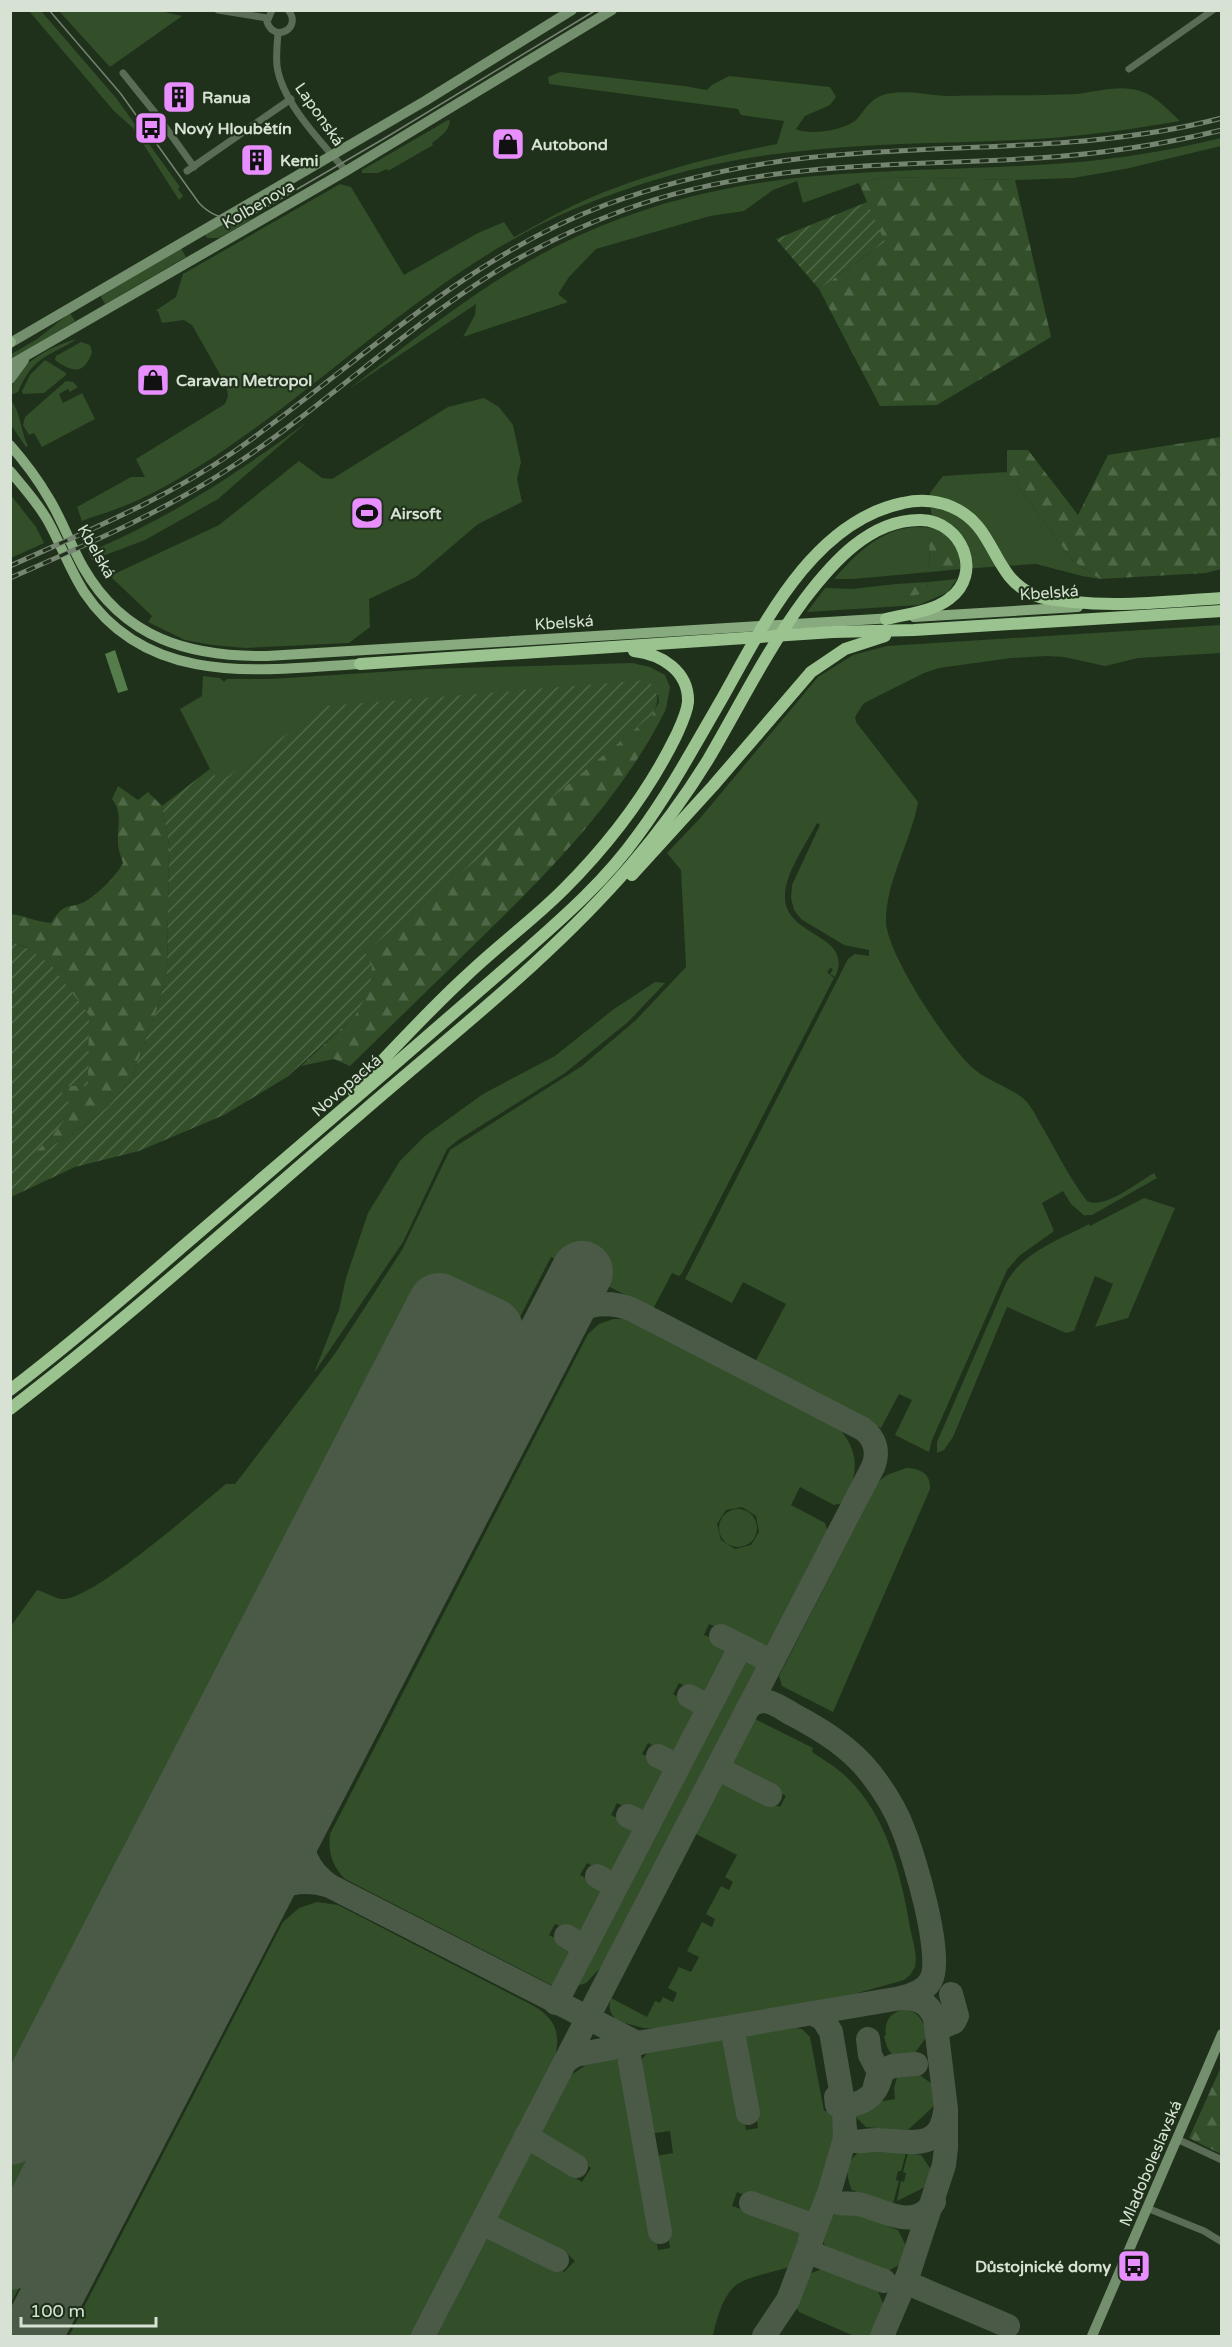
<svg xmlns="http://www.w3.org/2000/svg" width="1232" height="2347" font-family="'Varela Round',sans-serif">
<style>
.grass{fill:#324f2a;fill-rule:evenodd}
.forest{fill:url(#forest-firs)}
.garden{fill:url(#garden-furrows)}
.water{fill:#557c4b}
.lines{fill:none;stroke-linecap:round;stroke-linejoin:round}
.taxiway{stroke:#4a5a46;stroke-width:24}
.runway{stroke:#4a5a46;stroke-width:62}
.street{stroke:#5a6b56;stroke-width:7}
.secondary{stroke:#748f6d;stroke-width:10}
.primary{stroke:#88aa7f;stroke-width:10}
.highway{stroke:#9ac38f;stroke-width:12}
.tram{stroke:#768472;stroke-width:1.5}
.rail-casing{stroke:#768472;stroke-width:5}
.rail{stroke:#1f311a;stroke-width:3;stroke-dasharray:9;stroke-linecap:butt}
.labels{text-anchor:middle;stroke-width:4.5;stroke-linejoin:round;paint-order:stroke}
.poi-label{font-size:16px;font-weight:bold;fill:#d7e2d4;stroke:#1f311a;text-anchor:start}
.street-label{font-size:16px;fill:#d7e2d4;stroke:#1f311a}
</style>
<defs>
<pattern id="forest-firs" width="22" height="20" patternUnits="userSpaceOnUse" patternTransform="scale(1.5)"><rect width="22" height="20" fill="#324f2a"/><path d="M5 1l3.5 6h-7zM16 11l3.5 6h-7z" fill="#4f6848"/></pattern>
<pattern id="garden-furrows" width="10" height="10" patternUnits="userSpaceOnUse" patternTransform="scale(1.5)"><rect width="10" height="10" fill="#324f2a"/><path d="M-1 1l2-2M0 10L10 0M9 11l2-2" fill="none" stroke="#4f6848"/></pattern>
</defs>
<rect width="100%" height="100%" fill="#1f311a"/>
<!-- grass -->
<g class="grass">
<polygon points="29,11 41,11 116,98 180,187 178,189 183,196 179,200 133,128 114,111"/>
<polygon points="59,11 160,11 182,16 110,67"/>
<path d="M560,72l124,14 23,4 5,-5 17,-9 101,11 6,10 -6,8 -25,11 -9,13c12,7 51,1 61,-10 8,-9 13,-20 26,-24 18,-7 49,1 69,1 41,-1 83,0 124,-2 20,-2 44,-10 64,-3 15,4 29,20 40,30 -47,8 -95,15 -143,18 -85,5 -170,3 -253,14 -73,8 -142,28 -210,56 -130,55 -231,160 -347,239 -33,22 -74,48 -111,61 -11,5 -23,7 -34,12l-5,-14 54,-30h14l-9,-18 89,-55 3,-8 -2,-11 -34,-60 -8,-5 -22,3 -4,-12h-3l21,-14 7,-23 157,-90 11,3 53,88 74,-42 26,-11 10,15c23,-12 46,-26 69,-36 62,-27 128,-44 194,-57l7,-23 -43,-6 -3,-6 -189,-25 -1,-7z"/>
<path d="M448,120l2,1c-1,10 -10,16 -18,22l1,2 -45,26 -1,-2 -9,4h-16v-3z"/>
<path d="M1221,138v8l-96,23 -52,9 -58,2 -132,-3 -24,6 -56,20 -6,-22 -24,9 -29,21 -34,5 -114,33 -27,28 -11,17 10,8 -105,35 12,-22 1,-11 -127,85c48,-37 96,-75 147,-108 63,-41 137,-72 210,-88 108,-25 221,-21 331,-28 62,-3 124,-12 184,-27z"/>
<polygon points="254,218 219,238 207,238 205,234 226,222 237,222"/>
<polygon points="181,248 186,257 105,304 100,295"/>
<polygon points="70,313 75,321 11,360 10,355 37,339"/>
<path d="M77,339c-30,19 -43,16 -59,53l-7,3c-1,-29 42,-50 66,-56z"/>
<path d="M81,342l9,3 2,7c-8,24 -20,20 -37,8l1,-4z"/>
<polygon points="45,360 66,373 66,375 44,393 23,394 22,391 30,375"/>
<polygon points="66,381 73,382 78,387 70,392 68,389 59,394 63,403 82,393 95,419 42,447 34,433 29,435 23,425 25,417"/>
<polygon points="484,398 499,407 513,425 521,462 517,479 522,502 478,524 416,577 369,599 370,627 349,643 245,648 212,645 185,640 148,622 152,616 110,576 219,525 299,461 322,478 332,479 448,407"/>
<path d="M11,401c9,9 10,31 17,45l-2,1 -15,-22z"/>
<path d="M307,422l-89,77 -73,41 -53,20 -4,-8c79,-32 150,-79 219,-130z"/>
<path d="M1007,472l66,89 27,18 -18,-3 -46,-12 -76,5v-7l-27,-34 -4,14 1,30 -77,7h-19c26,-30 55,-58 98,-51l-2,-35 13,-17z"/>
<polygon points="10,494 36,527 44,543 11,558"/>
<polygon points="957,579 948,592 919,605 807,612 825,588 852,589 896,584 902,597 920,595 928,585 928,582"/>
<path d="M1221,625v28l-83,5 -33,8 -41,-9 -18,-1 -35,2 -72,10 -15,5 -48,24 -13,7 -8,13 1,5 62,80c-7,40 -32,78 -32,119 0,32 63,127 88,148 12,11 41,21 50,30 9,9 14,21 20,31 14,24 26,49 43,71 17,9 51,-19 67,-28l3,5 -65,37h-7l1,2 -15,-13 -8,-13 -21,12 12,28 -35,25 -12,14 -75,170 -3,12 -34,-17 17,-35 -13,-6 -18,34 -126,-66 31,-58 -43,-22 -11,21 -47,-24 163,-320 7,-5 14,2v-6l-25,-5 -43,-26 -7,-9 -3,-12 1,-13 28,-60 -3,-2c-10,19 -32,51 -32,72 -2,43 71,38 50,82l-5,-3 3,-5 -3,-1 -3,4 7,6 -152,295 -3,3 -7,-3 -19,36 -102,-52 -540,1046v-677l26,-36c8,2 19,9 26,9 30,1 136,-93 163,-115h9l99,-129 68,-105 48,-100 132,-84 54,-46 50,-53 -5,-97 -14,-17 35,-37 116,-139 35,-22 34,-9z"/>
<polygon points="632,663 650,667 665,675 670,687 666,709 659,702 658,695 326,707 220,783 210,769 180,709 202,696 203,676 220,678 224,682 227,679 271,679 427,669"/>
<polygon points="655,982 665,983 628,1022 565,1073 458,1140 447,1149 403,1242 314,1373 339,1310 346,1278 368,1213 400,1161 425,1136 483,1094 555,1056 614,1009"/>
<path d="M1144,1198l31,10 -47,110 -33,9 18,-43 -18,-8 -21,55 -8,2 -59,-26 -54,130 -9,13 -7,3v-11l69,-159c17,-31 53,-43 83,-59l1,2z"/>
<path d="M613,1319h17l208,108c22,25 21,47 5,76l-9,2 -34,-18 -9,18 34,18 3,9 -63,122 -43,-21 1,-3 -14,-6 -5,11 32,13 -7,9 2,1 -23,44 -17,-9 1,-3 -13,-7 -6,11 13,8 2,-3 12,7 -1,2 4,2 -26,52 -17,-9 1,-3 -13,-7 -6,11 32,14 -28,54 -17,-9 1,-3 -13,-7 -6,12 32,14 -28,53 -16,-9 1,-3 -13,-7 -7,12 13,7 2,-3 16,9 -27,54 -17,-8 1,-4 -13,-6 -6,11 13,7 2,-3 17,9 -22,41 -214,-110c-13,-14 -17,-26 -15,-45l258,-500 11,-10zM742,1507l14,9 3,16 -8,13 -16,4 -14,-9 -4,-16 9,-14z"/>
<path d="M906,1468c14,0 25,6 24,21l-97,223 -51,-26 -3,-10 100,-195 8,-6z"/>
<circle cx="738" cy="1528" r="19"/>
<polygon points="743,1655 749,1657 751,1655 762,1661 603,1965 586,1983 568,1989 739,1658 741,1659"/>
<path d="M755,1719l58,29 -1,4c10,7 21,13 30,21 42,36 58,96 67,149 2,14 9,31 6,45l-5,8 -6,5 -57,16 -182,33 -21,-1 -27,-7c-7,-7 -9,-13 -6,-23l36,19 8,-16 5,2 3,-6 10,5 4,-9 -9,-5 11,-21 12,5 8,-15 -12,-6 15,-29 10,5 3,-8 -9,-5 15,-28 8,4 4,-8 -8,-5 12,-22 -41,-21 29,-58 43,22 -1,3 13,6 6,-11 -13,-7 -2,3 -42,-22z"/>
<path d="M317,1902l21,3 194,100c27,15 29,32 21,60l-141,271h-343l214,-414 16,-14z"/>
<path d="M901,2010c17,-1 23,11 26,26l-13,18c-21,4 -25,3 -30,-18l2,-1c-2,-12 3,-21 15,-25z"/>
<path d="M796,2028l6,1 8,8 14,74 9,-1c8,35 -12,74 -23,106l-5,2 -68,-26 -5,14 15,5 2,-4 53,19 2,4 -12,36c-17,6 -36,9 -51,16 -17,8 -25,38 -28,54h-277l54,-105 65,32 9,9 11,-11 -10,-9 -10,3 -62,-31 41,-78 40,23 -3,6 11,7 9,-14 -12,-7 -1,2 -40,-24 33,-64 15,-10 30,-6 12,9 30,182 12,-2 -3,-17 -3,1 -13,-75 22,-4 -3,-22 -22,3 -11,-68 10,-13 84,-14 15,91 12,-2 -2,-16h-4l-12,-68 5,-8z"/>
<polygon points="917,2073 932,2084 935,2105 908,2130 906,2131 866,2127 854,2115 854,2106 895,2099 894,2088 897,2077"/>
<path d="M863,2149l43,4 -5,18h-3l-2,9 3,1 -6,22 -3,1 -38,-14c-8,-19 -6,-29 11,-41z"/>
<polygon points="908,2153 921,2155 932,2171 927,2186 897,2201 901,2181 904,2182 906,2173 903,2172"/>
<polygon points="844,2210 898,2230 908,2250 903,2263 884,2273 828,2252 821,2237 828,2218"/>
<polygon points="822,2269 877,2289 885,2308 872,2336 854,2336 799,2312 795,2305 806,2275"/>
</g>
<!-- forest -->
<g class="forest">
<polygon points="883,177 1015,180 1051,337 937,405 880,406 819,289 884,243 859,183"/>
<polygon points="1221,437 1221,569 1206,573 1100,579 1073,561 1007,472 1007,450 1028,450 1078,515 1108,455"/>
<path d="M932,528c18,8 29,21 28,41l-30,3 -1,-30z"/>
<path d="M928,582c-1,15 -14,14 -27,15l-5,-13z"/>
<path d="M659,702l7,7c-45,90 -115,161 -186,230 -43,42 -87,85 -130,127l-16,-7 -33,7 54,-50 9,-64 288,-237z"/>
<path d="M118,786l20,14 10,-8 14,14 7,39 -2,128 -9,33 -26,71 -23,29 -36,28 -49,28 30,-28 7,-40v-9l27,1 -60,-138 -17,-7v-27c13,1 24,8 40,9 16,-24 16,-12 35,-22 13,-8 30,-25 37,-38 -2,-7 -5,-13 -5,-20 -1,-15 5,-31 -6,-44z"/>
<polygon points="1221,2067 1221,2154 1189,2138"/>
</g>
<!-- garden -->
<g class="garden">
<polygon points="867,202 885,242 819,289 776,239"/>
<path d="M648,680c11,13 12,20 4,35l-287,237 7,14 -2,22 -15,28 -68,61 -63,38 -85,36 -64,16 -64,30v-256l18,8 23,17 37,49 -1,71h-27l1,8 11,13 -19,27 -27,26 46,-26 36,-28 23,-29 26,-71 9,-33 2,-128 -7,-39 48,-37 10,13 106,-76z"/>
</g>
<!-- water -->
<polygon class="water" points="115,650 128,690 118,693 105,654"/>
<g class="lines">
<!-- taxiway -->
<g class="taxiway">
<polyline points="721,1636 741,1646"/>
<polyline points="689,1696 709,1707"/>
<polyline points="658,1756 678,1766"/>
<polyline points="717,1768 770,1795"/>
<polyline points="628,1816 648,1826"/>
<polyline points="597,1876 616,1887"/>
<path d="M330,1886c-59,-41 -9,-104 15,-152"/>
<polyline points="566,1936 585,1947"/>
<path d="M214,1987c26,-50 45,-123 116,-101l307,157 264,-45c12,-3 24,-7 30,-18 13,-24 -17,-124 -28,-151 -7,-19 -19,-38 -32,-55 -21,-27 -49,-44 -79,-60 -14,-8 -30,-21 -44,-6"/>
<polyline points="556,2003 741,1646 772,1662"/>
<polyline points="935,2018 944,2026 954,2022 957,2016 951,1994"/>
<polyline points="732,2027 748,2113"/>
<polyline points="868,2039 870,2055 879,2072 875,2086"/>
<polyline points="627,2045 660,2232"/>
<polyline points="566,2061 575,2055 640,2043"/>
<path d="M836,2097l1,8c25,3 41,-9 45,-34l11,-5 23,-2"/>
<path d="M845,2129l2,9c11,7 20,1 32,2 29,1 61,12 66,-28"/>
<polyline points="526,2136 576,2166"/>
<path d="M830,2190l-1,5 5,7c9,3 19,0 28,3 25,7 53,26 72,-3"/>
<polyline points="751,2203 815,2226"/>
<polyline points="482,2223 557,2260"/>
<polyline points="810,2239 812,2251 816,2255 884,2281"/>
<polyline points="905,2282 1008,2326"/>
<path d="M423,2336l450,-869c6,-15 3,-28 -10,-38l-232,-120c-30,-11 -56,-3 -77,20l-41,79"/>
<polyline points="764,2336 788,2300 830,2190 845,2138 844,2108 831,2032 823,2019 812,2013"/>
<path d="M882,2336l26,-61 36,-110 2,-17v-39l-11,-91c-7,-16 -17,-20 -34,-20"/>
</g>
<!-- runway -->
<g class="runway">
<polyline points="10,2134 439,1304 492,1329 10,2259"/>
<polyline points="31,2336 582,1272"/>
</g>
<!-- street -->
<g class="street">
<polyline points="218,10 267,18"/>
<path d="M272,10l-5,12c8,22 36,5 21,-12"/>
<path d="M278,33c-1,11 -2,23 -1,33 5,37 46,78 69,105"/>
<polyline points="1129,69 1213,10"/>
<polyline points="123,73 156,114 194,167"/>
<polyline points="187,171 291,99"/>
<polyline points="1177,2139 1222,2160"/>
<polyline points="1147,2208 1204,2231 1222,2242"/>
</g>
<!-- secondary -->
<g class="secondary">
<polyline points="10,343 425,101 572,10"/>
<polyline points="10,365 346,171 612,10"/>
<polyline points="10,379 24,360"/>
<polyline points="1092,2336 1222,2034"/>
</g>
<!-- primary -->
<g class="primary">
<polyline points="10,343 11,342"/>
<path d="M10,445c14,16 27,33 38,52 14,22 22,47 35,70 41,72 107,90 184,89l626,-38"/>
<path d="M10,471c14,17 29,33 39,52 12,22 21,47 35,69 64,96 177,78 276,72"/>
<polyline points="914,617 1078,607"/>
</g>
<!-- highway -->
<g class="highway">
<polyline points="360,664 833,632 914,630 1222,611"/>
<polyline points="632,875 713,786 811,672 845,649 885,636"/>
<path d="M353,1091c37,-38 73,-78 112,-114 32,-31 67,-56 99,-88 44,-44 84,-96 112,-153 5,-11 11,-23 12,-34 1,-31 -27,-48 -54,-51"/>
<path d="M10,1390c59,-45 115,-93 171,-142 69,-59 137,-118 206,-177 45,-39 91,-79 136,-118 42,-37 83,-73 115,-118 31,-42 56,-88 82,-133 42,-74 91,-180 183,-199 17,-4 33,-3 49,4 45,19 39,70 82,88 12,5 27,6 40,7 49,5 98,-1 148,-4"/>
<path d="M10,1409c121,-93 234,-196 350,-295 92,-80 191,-156 271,-249 28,-33 55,-69 78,-107 31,-53 58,-108 95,-158 28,-37 66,-81 117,-80 41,1 63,54 28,79 -17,13 -43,15 -63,20"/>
</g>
<!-- tram -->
<path class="tram" d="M49,10l72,84 78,109c19,20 41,19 64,6l122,-71 211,-128"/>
<defs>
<g id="rail">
<path d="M10,566c77,-35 156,-67 225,-115 121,-85 229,-193 370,-246 65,-24 131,-39 200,-47 139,-16 280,-4 417,-40"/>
<path d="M10,578c78,-34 156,-67 226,-114 89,-59 166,-133 256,-190 42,-26 86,-47 132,-64 136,-50 271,-43 414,-52 62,-4 123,-13 184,-28"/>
</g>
</defs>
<!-- rail casing -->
<use href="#rail" class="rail-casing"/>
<!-- rail -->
<use href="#rail" class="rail"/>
</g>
<!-- icons -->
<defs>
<symbol id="building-square" viewBox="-11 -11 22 22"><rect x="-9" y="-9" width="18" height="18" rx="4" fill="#e88eff" stroke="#1f311a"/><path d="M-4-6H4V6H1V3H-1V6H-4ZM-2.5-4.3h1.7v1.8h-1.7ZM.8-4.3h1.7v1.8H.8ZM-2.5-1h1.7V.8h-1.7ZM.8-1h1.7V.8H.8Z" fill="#111"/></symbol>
<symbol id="bus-square" viewBox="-11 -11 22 22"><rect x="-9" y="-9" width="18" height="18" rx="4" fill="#e88eff" stroke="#1f311a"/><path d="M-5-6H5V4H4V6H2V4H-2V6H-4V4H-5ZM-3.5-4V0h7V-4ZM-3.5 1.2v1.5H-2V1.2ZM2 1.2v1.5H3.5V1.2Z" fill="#111"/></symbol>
<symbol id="shop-square" viewBox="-11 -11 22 22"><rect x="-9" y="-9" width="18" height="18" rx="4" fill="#e88eff" stroke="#1f311a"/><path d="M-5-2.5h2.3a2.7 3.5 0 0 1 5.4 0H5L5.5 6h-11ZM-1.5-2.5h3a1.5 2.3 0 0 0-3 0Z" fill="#111"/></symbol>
<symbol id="stadium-square" viewBox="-11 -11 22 22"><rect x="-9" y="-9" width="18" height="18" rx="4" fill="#e88eff" stroke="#1f311a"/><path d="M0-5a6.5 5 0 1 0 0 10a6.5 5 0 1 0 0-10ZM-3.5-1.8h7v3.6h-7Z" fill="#111"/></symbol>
</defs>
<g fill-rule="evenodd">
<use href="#building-square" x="160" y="78" width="38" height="38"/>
<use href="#bus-square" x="132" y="109" width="38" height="38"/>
<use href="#shop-square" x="489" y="125" width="38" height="38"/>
<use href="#building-square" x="238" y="141" width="38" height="38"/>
<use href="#shop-square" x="134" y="361" width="38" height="38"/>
<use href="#stadium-square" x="348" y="494" width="38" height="38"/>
<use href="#bus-square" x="1115" y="2247" width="38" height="38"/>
</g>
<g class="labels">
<!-- poi labels -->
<g class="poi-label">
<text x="202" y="103">Ranua</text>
<text x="174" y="134">Nový Hloubětín</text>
<text x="531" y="150">Autobond</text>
<text x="280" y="166">Kemi</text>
<text x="176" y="386">Caravan Metropol</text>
<text x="390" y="519">Airsoft</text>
<text x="1111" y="2272" text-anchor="end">Důstojnické domy</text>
</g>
<!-- street labels -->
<g class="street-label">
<text transform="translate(320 114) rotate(55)" y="6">Laponská</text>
<text transform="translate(258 204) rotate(-30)" y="6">Kolbenova</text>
<text transform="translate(97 551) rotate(60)" y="6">Kbelská</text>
<text transform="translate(1049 592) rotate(-4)" y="6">Kbelská</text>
<text transform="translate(564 622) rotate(-4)" y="6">Kbelská</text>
<text transform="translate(346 1085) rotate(-41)" y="6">Novopacká</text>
<text transform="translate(1150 2163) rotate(-67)" y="6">Mladoboleslavská</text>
</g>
</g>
<!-- border -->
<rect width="1232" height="2347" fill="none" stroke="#d7e2d4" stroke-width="24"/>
<!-- scale -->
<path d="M21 2317v9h135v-9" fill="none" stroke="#d7e2d4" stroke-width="3"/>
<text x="30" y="2317" font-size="18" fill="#d7e2d4" stroke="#1f311a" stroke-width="4.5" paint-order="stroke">100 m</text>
</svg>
